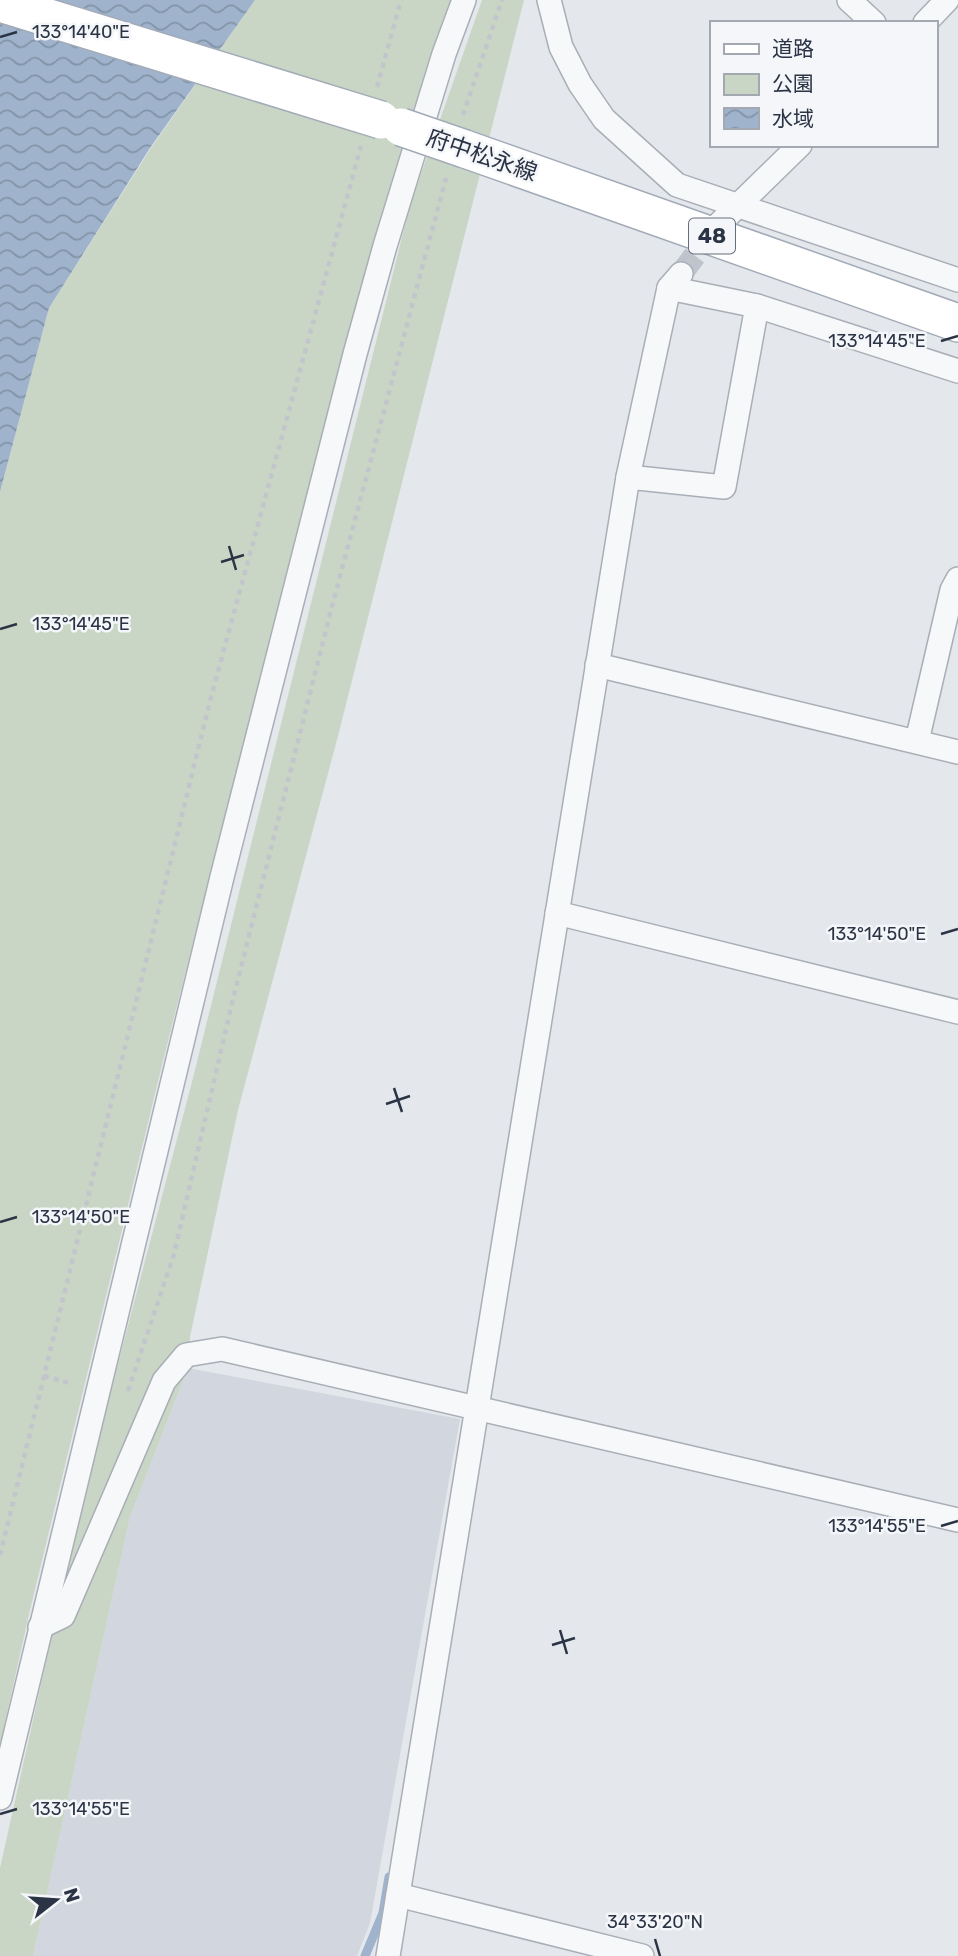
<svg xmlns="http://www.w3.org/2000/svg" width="958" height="1956" font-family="Rubik,'Noto Sans JP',sans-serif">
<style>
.built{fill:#d2d6de}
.green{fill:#c9d6c5}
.water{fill:url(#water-waves)}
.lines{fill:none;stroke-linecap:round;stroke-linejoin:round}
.stream{stroke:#9fb4cc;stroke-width:9}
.minor-tunnel{stroke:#bfc3cb;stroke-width:23;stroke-dasharray:23 11;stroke-linecap:butt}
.minor-casing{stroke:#a9aeb7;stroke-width:26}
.primary-casing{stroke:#a3abb8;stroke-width:40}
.path{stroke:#c2c5cb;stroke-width:4.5;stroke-dasharray:5 5;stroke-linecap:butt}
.minor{stroke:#f7f8fa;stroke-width:23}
.primary{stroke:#fff;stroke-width:37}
.primary-bridge-casing{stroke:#a3abb8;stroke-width:40;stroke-linecap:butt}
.primary-bridge{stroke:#fff;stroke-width:37}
.ticks{fill:none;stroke:#2b3445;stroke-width:2.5}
.labels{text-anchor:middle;stroke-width:5;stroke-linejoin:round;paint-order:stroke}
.shield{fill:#f4f6f9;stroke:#676e7b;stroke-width:2}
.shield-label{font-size:21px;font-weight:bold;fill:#2b3445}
.street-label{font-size:23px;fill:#2b3445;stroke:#f4f6f9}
.ticks-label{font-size:18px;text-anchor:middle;fill:#2b3445;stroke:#f4f6f9;stroke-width:5;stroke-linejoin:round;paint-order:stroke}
</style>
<defs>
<pattern id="water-waves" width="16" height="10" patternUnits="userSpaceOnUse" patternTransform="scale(1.75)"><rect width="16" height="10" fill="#9fb4cc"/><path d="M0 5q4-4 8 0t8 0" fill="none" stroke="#8293a7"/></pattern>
</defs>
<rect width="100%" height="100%" fill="#e4e7ec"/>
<!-- built -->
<polygon class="built" points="188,1368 460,1419 370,1923 357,1956 33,1956 130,1517"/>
<!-- green -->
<g class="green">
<polygon points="255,0 456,0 405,138 287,571 162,1065 30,1610 0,1744 0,492 49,308 151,148"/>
<polygon points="482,0 524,0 338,736 238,1110 190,1337 188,1368 130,1517 33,1956 0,1956 0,1868 46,1662 109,1398 192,1082 410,205"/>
</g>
<!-- water -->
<polygon class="water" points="0,0 255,0 150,148 49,308 0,492"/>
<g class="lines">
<!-- stream -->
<polyline class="stream" points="365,1956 383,1913 389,1877"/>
<!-- minor-tunnel -->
<polyline class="minor-tunnel" points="681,274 717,226"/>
<defs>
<g id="minor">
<polyline points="549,0 561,47 580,84 604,119 677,185 958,280"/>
<polyline points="849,0 874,23"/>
<polyline points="925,23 947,0"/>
<polyline points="719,224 800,145"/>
<polyline points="669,288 757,306 958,371"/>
<polyline points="628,477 724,487 757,306"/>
<polyline points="597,665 958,752"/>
<polyline points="917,741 952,590 958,579"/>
<polyline points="557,913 958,1012"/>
<polyline points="40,1627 63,1616 164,1381 186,1355 222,1349 958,1520"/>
<polyline points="0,1798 222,877 355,354 385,246 444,54 464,0"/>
<polyline points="398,1895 642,1956"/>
<polyline points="388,1956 628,477 669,288 681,274"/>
</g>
<polyline id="primary" points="465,149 958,323"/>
</defs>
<!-- minor casing -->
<use href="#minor" class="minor-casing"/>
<!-- primary casing -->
<use href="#primary" class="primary-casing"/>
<!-- path -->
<g class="path">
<polyline points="377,87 401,0"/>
<polyline points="463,115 502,0"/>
<polyline points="44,1376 73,1384"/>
<polyline points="128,1391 174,1254 232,1003 331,610 446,178"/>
<polyline points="0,1555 211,697 361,146"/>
</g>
<!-- minor -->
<use href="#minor" class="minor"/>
<!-- primary -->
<use href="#primary" class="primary"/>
<defs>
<g id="primary-bridge">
<polyline points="0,3 381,120"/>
<polyline points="401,127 465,149"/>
</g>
</defs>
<!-- primary-bridge casing -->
<use href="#primary-bridge" class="primary-bridge-casing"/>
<!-- primary-bridge -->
<use href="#primary-bridge" class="primary-bridge"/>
</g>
<!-- ticks -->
<path class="ticks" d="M0,37l17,-5M941,341l17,-5M229,546l7,24M221,562l23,-7M0,629l17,-5M941,934l17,-5M394,1088l8,24M386,1104l24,-8M0,1222l17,-5M941,1526l17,-5M560,1630l7,24M552,1645l23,-7M0,1814l17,-5M655,1939l5,17"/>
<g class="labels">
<!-- shield labels -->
<rect class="shield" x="689" y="218.5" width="46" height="35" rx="5"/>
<g class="shield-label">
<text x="712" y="243">48</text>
</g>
<!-- street labels -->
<g class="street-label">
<text transform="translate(482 155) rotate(19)" y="8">府中松永線</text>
</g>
</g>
<g class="ticks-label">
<text x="81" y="38">133°14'40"E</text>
<text x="877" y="347">133°14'45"E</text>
<text x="81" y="630">133°14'45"E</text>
<text x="877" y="940">133°14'50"E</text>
<text x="81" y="1223">133°14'50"E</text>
<text x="877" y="1532">133°14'55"E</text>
<text x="81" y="1815">133°14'55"E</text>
<text x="655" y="1928">34°33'20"N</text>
</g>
<!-- legend -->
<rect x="710" y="21" width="228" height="126" fill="#f4f6f9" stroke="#a4a8b1" stroke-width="2"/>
<rect x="724" y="44" width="35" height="10" fill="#ffffff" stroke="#a4a8b1" stroke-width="2"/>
<text x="772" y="56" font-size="21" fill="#2b3445">道路</text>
<rect x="724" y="74" width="35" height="21" fill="#c9d6c5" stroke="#a4a8b1" stroke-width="2"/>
<text x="772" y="91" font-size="21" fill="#2b3445">公園</text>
<rect x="724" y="108" width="35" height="21" fill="url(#water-waves)" stroke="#a4a8b1" stroke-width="2"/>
<text x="772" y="126" font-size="21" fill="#2b3445">水域</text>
<!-- north arrow -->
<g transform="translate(56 1900) rotate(73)" stroke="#f4f6f9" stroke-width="5" paint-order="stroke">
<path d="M0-5L12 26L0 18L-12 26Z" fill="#2b3445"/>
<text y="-10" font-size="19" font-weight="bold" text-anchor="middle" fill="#2b3445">N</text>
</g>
</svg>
